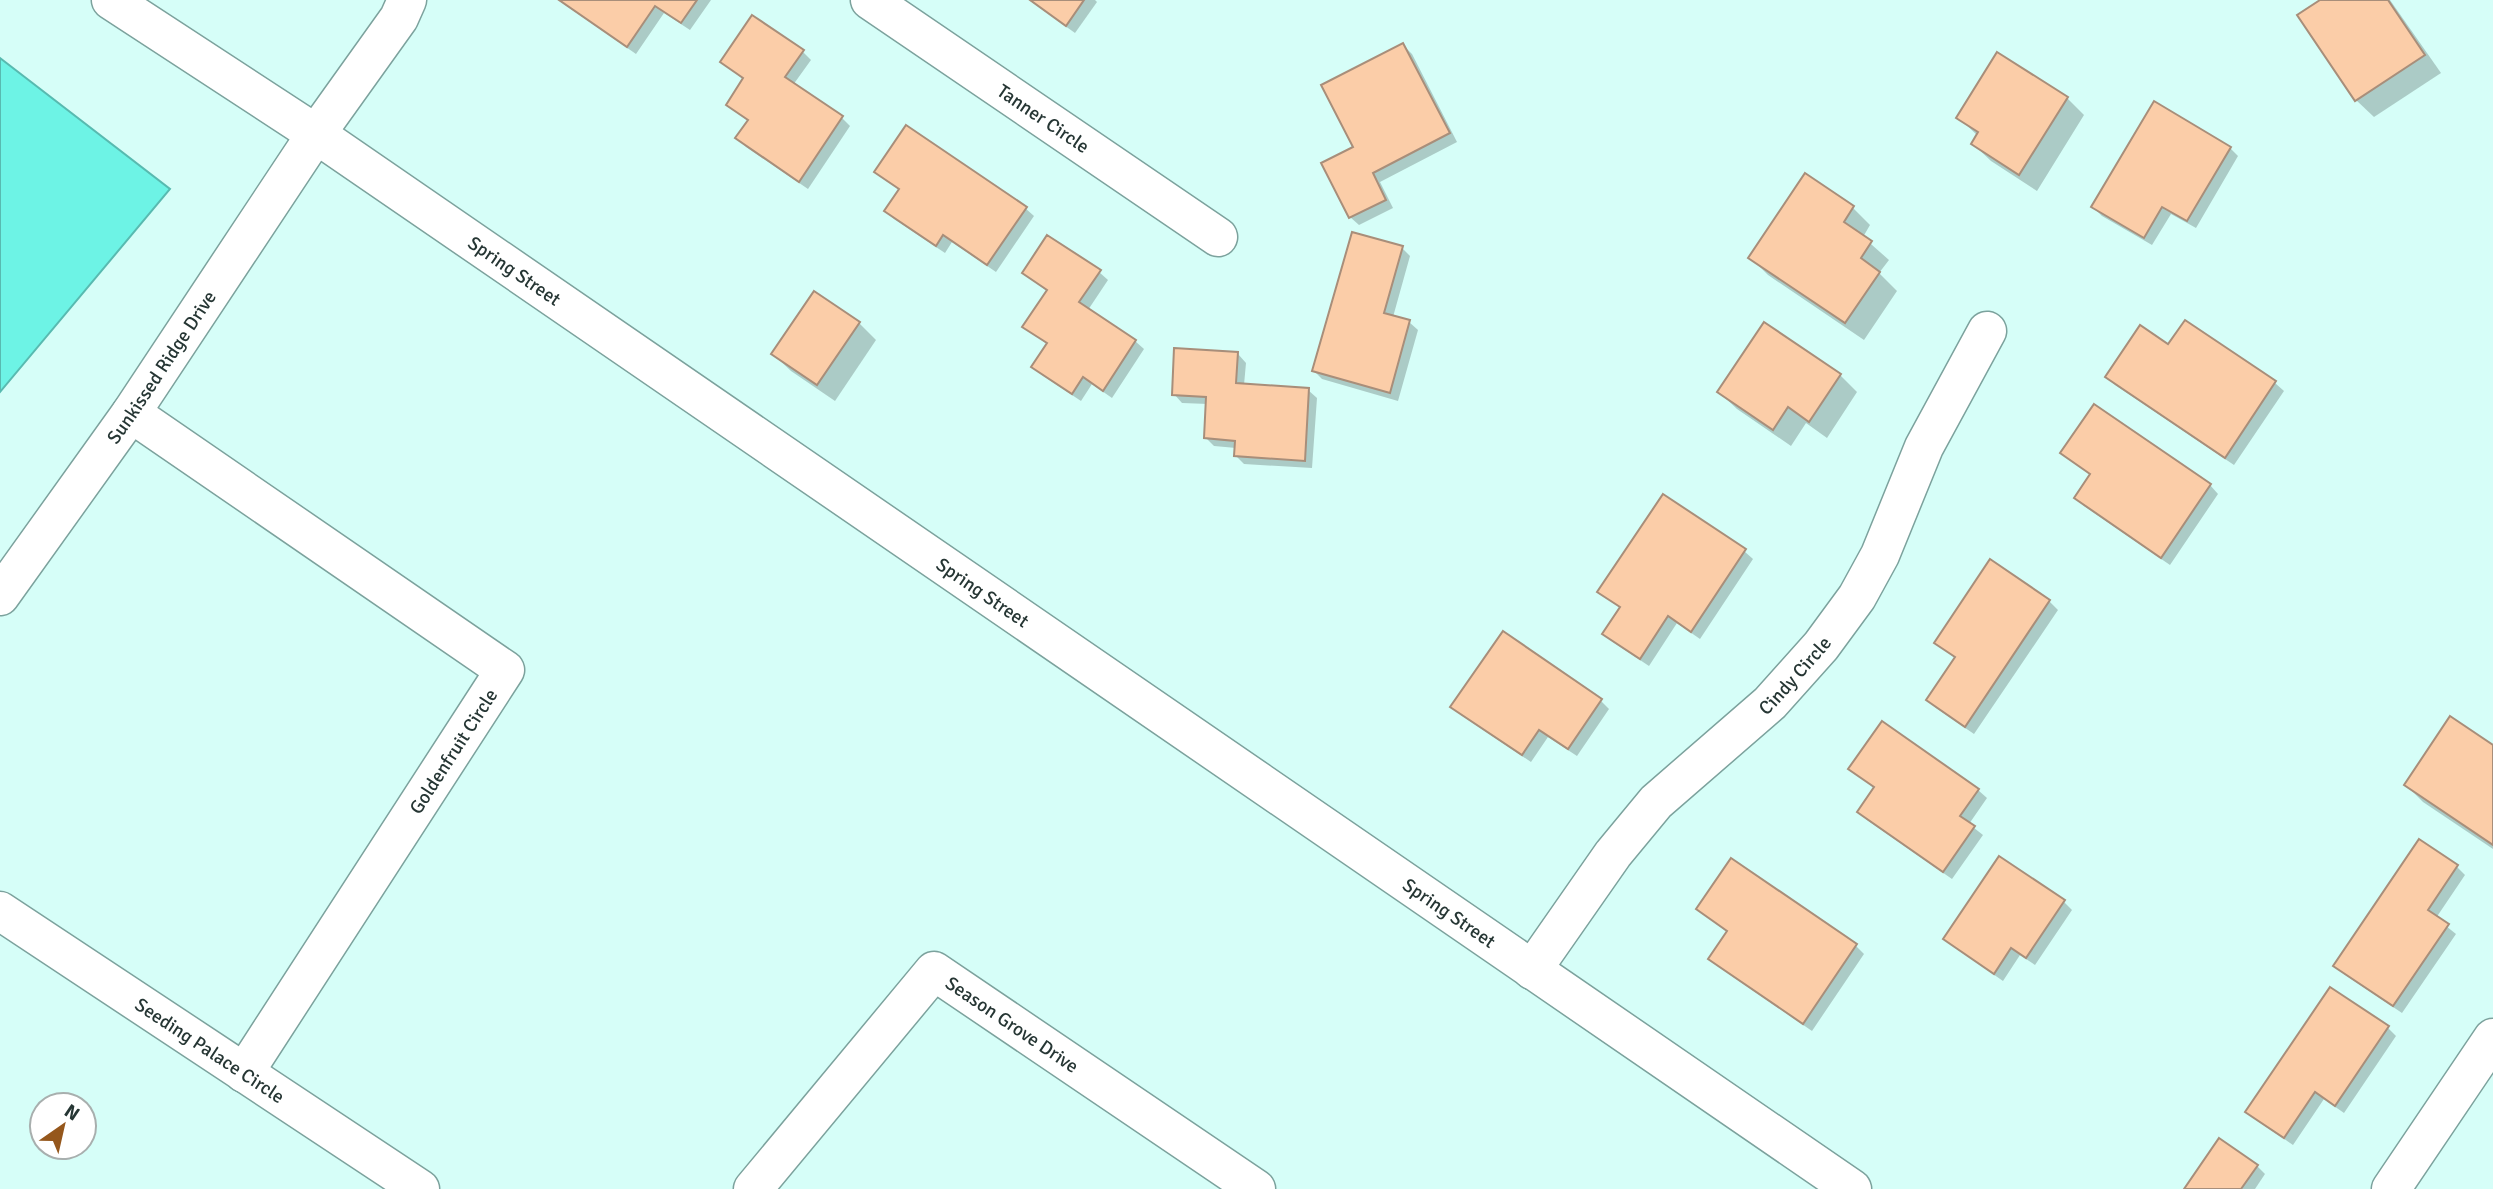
<svg xmlns="http://www.w3.org/2000/svg" width="2493" height="1189" font-family="Signika,sans-serif">
<style>
.water{fill:#6df3e5;stroke:#58bab0;stroke-width:2}
.shadow{fill:#0003}
.building{fill:#fbcda8;stroke:#a88e7a;stroke-width:2}
.lines{fill:none;stroke-linecap:round;stroke-linejoin:round}
.minor-casing{stroke:#7ca29d;stroke-width:41}
.minor{stroke:#fff;stroke-width:38}
.labels{text-anchor:middle;stroke-width:6;stroke-linejoin:round;paint-order:stroke}
.street-label{font-size:19px;fill:#263634;stroke:#fff}
</style>
<rect width="100%" height="100%" fill="#d6fef8"/>
<!-- water -->
<polygon class="water" points="0,58 170,189 0,392"/>
<!-- shadow -->
<g class="shadow">
<polygon points="558,0 711,0 690,30 664,13 636,54"/>
<polygon points="1029,0 1095,0 1097,2 1075,33"/>
<polygon points="2323,0 2390,0 2441,73 2374,117 2356,100"/>
<polygon points="1403,45 1412,54 1457,142 1380,182 1393,208 1359,225 1350,217 1355,148"/>
<polygon points="803,52 811,60 793,85 842,118 850,126 808,189 746,147 738,138 749,122 728,105 744,80 722,62"/>
<polygon points="2067,98 2084,115 2037,191 1991,161 1973,144 1978,136 1958,117"/>
<polygon points="2230,148 2238,156 2196,228 2171,214 2152,245 2102,216 2093,207"/>
<polygon points="876,172 1025,208 1034,216 996,272 952,242 945,253 894,219 886,211 900,190"/>
<polygon points="1805,176 1853,208 1870,225 1863,237 1889,260 1879,273 1897,291 1864,340 1768,275 1750,257"/>
<polygon points="1402,248 1410,256 1393,317 1409,322 1418,330 1398,401 1322,379 1314,371"/>
<polygon points="1099,272 1108,280 1088,310 1135,341 1144,349 1112,398 1092,384 1081,401 1042,375 1034,367 1048,345 1025,327 1048,292 1024,273"/>
<polygon points="2185,322 2275,383 2284,391 2234,465 2115,385 2107,377 2168,347"/>
<polygon points="859,323 876,340 835,401 791,371 773,354"/>
<polygon points="1238,354 1246,363 1244,385 1308,390 1317,398 1312,468 1244,464 1236,456 1236,448 1214,446 1206,438 1208,404 1182,403 1174,394"/>
<polygon points="1840,375 1857,392 1827,438 1806,423 1791,446 1737,409 1719,392"/>
<polygon points="2062,453 2210,485 2218,494 2170,565 2084,506 2076,498 2091,475"/>
<polygon points="1744,551 1753,559 1700,639 1677,623 1649,666 1613,642 1604,634 1621,608 1600,591"/>
<polygon points="1991,562 2049,601 2058,610 1974,734 1936,708 1928,700 1956,659 1936,642"/>
<polygon points="1503,633 1601,701 1609,709 1577,756 1548,737 1531,762 1461,715 1453,706"/>
<polygon points="2493,747 2493,849 2423,802 2406,785"/>
<polygon points="1851,769 1978,790 1987,798 1969,824 1983,835 1952,879 1867,820 1859,812 1875,789"/>
<polygon points="2000,858 2064,902 2072,910 2035,965 2020,955 2003,981 1954,947 1945,939"/>
<polygon points="1732,860 1856,946 1864,954 1812,1031 1719,967 1711,959 1728,933 1698,909"/>
<polygon points="2457,867 2465,875 2436,918 2456,934 2402,1013 2344,974 2335,966"/>
<polygon points="2388,1028 2396,1036 2344,1113 2324,1099 2293,1145 2256,1120 2247,1112"/>
<polygon points="2257,1166 2265,1174 2255,1189 2187,1189"/>
</g>
<!-- building -->
<g class="building">
<polygon points="559,0 697,0 681,23 655,6 627,47"/>
<polygon points="1030,0 1084,0 1066,26"/>
<polygon points="2320,0 2388,0 2425,55 2355,101 2297,15"/>
<polygon points="752,15 804,50 785,77 843,116 799,182 735,138 748,120 726,105 743,78 720,62"/>
<polygon points="1403,43 1450,133 1373,173 1386,200 1349,218 1321,163 1353,147 1321,85"/>
<polygon points="1997,52 2068,97 2019,175 1971,144 1978,132 1956,118"/>
<polygon points="2154,101 2231,147 2187,221 2162,207 2144,238 2091,207"/>
<polygon points="906,125 1027,207 987,265 943,235 936,246 884,211 899,189 874,172"/>
<polygon points="1805,173 1854,206 1844,222 1872,241 1861,258 1880,272 1845,323 1748,258"/>
<polygon points="1352,232 1403,246 1384,313 1410,320 1390,393 1312,371"/>
<polygon points="1047,235 1101,270 1079,302 1136,340 1103,391 1083,377 1072,394 1031,367 1047,343 1022,327 1047,290 1022,273"/>
<polygon points="814,291 860,322 817,385 771,354"/>
<polygon points="2185,320 2276,381 2225,458 2105,377 2140,325 2168,344"/>
<polygon points="1764,322 1841,374 1809,422 1788,407 1773,430 1717,392"/>
<polygon points="1174,348 1238,352 1236,383 1309,388 1305,461 1234,456 1235,441 1204,438 1206,397 1172,395"/>
<polygon points="2094,404 2211,484 2161,558 2074,498 2090,474 2060,453"/>
<polygon points="1663,494 1746,549 1691,632 1668,616 1640,659 1602,634 1620,607 1597,592"/>
<polygon points="1990,559 2050,600 1965,727 1926,700 1955,657 1934,643"/>
<polygon points="1503,631 1602,699 1568,749 1539,730 1522,755 1450,707"/>
<polygon points="2450,716 2493,745 2493,845 2404,785"/>
<polygon points="1882,721 1979,789 1960,816 1975,826 1943,872 1857,812 1874,787 1848,769"/>
<polygon points="2419,839 2458,865 2428,910 2449,924 2393,1006 2333,966"/>
<polygon points="1999,856 2065,900 2026,958 2011,948 1994,974 1943,939"/>
<polygon points="1731,858 1857,944 1803,1024 1708,959 1727,931 1696,909"/>
<polygon points="2330,987 2389,1026 2335,1106 2315,1092 2284,1138 2245,1112"/>
<polygon points="2219,1138 2258,1165 2241,1189 2184,1189"/>
</g>
<g class="lines">
<defs>
<g id="minor">
<path id="s1" d="M111,0l205,134 1536,1055"/>
<path id="s2" d="M870,0l348,237"/>
<polyline points="131,413 505,670 244,1073"/>
<path id="s3" d="M0,596l131,-183 185,-279 83,-116 8,-18"/>
<path id="s4" d="M0,911l420,278"/>
<path id="s5" d="M1532,970l81,-116 43,-52 114,-99 51,-57 36,-49 23,-42 44,-108 63,-116"/>
<path id="s6" d="M753,1189l181,-218 322,218"/>
<polyline points="2391,1189 2493,1038"/>
</g>
</defs>
<!-- minor casing -->
<use href="#minor" class="minor-casing"/>
<!-- minor -->
<use href="#minor" class="minor"/>
</g>
<g class="labels">
<!-- street labels -->
<g class="street-label">
<text dy="7" stroke="none"><textPath href="#s2" startOffset="210">Tanner Circle</textPath></text>
<text dy="7" stroke="none"><textPath href="#s1" startOffset="486">Spring Street</textPath></text>
<text dy="7" stroke="none"><textPath href="#s3" startOffset="280">Sunkissed Ridge Drive</textPath></text>
<text dy="7" stroke="none"><textPath href="#s1" startOffset="1054">Spring Street</textPath></text>
<text dy="7" stroke="none"><textPath href="#s5" startOffset="397">Cindy Circle</textPath></text>
<text transform="translate(453 751) rotate(-57)" y="7">Goldenfruit Circle</text>
<text dy="7" stroke="none"><textPath href="#s1" startOffset="1620">Spring Street</textPath></text>
<text dy="7" stroke="none"><textPath href="#s6" startOffset="378">Season Grove Drive</textPath></text>
<text dy="7" stroke="none"><textPath href="#s4" startOffset="252">Seeding Palace Circle</textPath></text>
</g>
</g>
<!-- north arrow -->
<g transform="translate(63 1126) rotate(34)"><circle r="33" fill="#ffffff" stroke="#a8afae" stroke-width="2"/>
<path d="M0-5L12 26L0 18L-12 26Z" fill="#95571c"/>
<text y="-10" font-size="19" font-weight="bold" text-anchor="middle" fill="#263634">N</text>
</g>
</svg>
